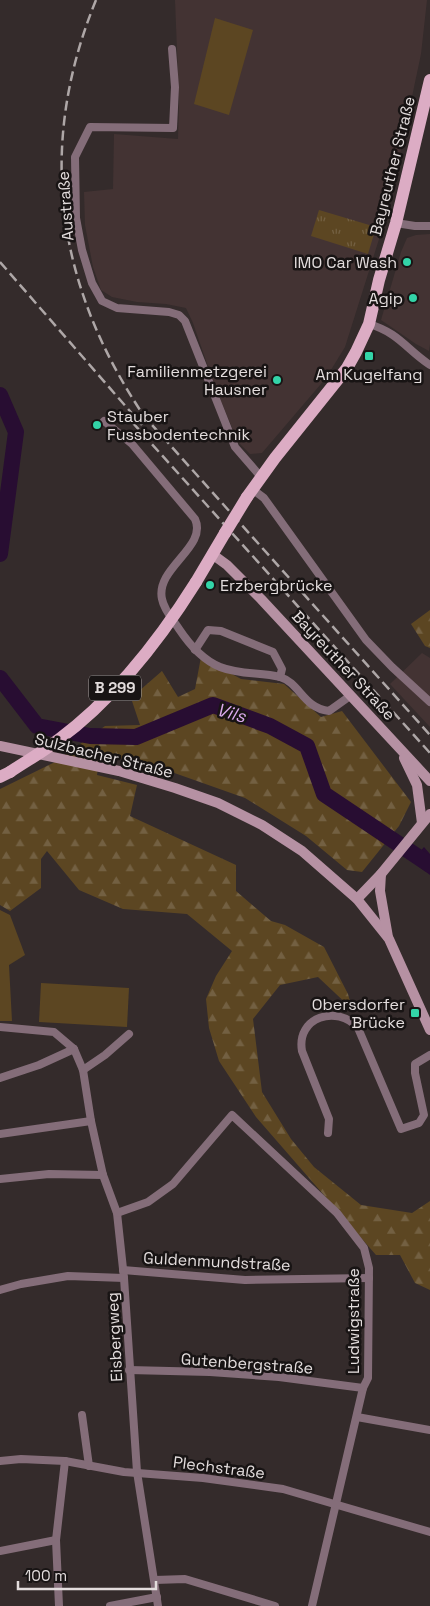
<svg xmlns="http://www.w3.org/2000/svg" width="430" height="1606" font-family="'Space Grotesk',sans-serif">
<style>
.built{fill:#433333}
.grass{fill:url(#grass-tufts)}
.forest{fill:url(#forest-firs)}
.garden{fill:#5c4622}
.water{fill:#280d32}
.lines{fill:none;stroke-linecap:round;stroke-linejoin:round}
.river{stroke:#280d32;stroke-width:16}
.minor{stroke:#846d79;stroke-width:8}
.secondary{stroke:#b691a3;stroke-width:10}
.primary{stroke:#dcacc4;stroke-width:12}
.rail{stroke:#aea7a7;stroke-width:2.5;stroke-dasharray:10 5;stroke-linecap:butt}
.primary-bridge{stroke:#dcacc4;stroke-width:12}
.poi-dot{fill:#33d4a8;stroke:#181414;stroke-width:2}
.labels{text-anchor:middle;stroke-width:5;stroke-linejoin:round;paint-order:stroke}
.shield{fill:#181414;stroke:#a6a1a1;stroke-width:1}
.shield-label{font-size:15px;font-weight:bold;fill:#e3dddd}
.street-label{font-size:16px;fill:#e3dddd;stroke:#181414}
.poi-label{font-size:16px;fill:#e3dddd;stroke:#181414;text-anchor:end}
.water-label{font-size:18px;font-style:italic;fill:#d9a9eb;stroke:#181414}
</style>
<defs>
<pattern id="grass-tufts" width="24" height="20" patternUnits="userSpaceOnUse" patternTransform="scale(1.25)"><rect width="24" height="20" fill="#5c4622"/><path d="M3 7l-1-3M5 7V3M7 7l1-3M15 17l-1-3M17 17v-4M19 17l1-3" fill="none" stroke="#736042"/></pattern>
<pattern id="forest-firs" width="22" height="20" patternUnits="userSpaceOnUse" patternTransform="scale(1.25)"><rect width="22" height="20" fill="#5c4622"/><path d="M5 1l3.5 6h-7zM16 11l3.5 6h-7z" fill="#736042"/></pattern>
</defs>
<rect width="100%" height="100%" fill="#342b2b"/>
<!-- built -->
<g class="built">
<polygon points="175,0 427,0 421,54 398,163 380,236 345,347 326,378 262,453 250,454 238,442 214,384 193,323 186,308 166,304 137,302 112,297 101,290 93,267 85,225 84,192 113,189 114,134 178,139 179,100"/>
<polygon points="430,234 430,344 429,351 416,344 381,320 401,252 407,238 416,235"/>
<polygon points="422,653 430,658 430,727 390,684"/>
</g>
<!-- grass -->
<polygon class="grass" points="319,210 376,227 368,254 311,236"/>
<!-- forest -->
<g class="forest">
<polygon points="430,610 430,648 425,646 411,624"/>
<polygon points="201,657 241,679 284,684 321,717 342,711 411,802 399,826 362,872 347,870 306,836 245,798 149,764 100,754 97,775 137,785 130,816 236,865 236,891 271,921 285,925 324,947 348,994 352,1009 318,977 280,985 253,1019 262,1092 291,1139 314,1167 361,1205 412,1213 430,1201 430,1290 415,1283 400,1255 376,1255 256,1117 219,1061 209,1028 206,999 216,976 232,951 187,914 123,909 79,890 47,851 41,859 41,888 10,911 0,905 0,789 55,762 105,726 140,725 131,698 162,671 178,697 195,689"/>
</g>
<!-- garden -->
<g class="garden">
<polygon points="215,18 253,30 229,115 194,104"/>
<polygon points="0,910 10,915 25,955 9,965 12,1021 0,1021"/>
<polygon points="41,983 129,988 127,1027 39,1022"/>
</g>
<!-- water -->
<polygon class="water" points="424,847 430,854 430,875 412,861"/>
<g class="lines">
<!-- river -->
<g class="river">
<polyline points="0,395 16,432 0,554"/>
<polyline points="0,678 37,726 90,736 136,737 213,705 270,726 307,746 324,794 430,865"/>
</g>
<!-- minor -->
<g class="minor">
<polyline points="172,49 175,87 173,128 90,127 75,157 76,218 82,250 92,283 102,301 117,308 169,312 179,315 185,321 235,447 261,477"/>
<polyline points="396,223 415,226 430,226"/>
<path d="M369,324c30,9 37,25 61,41"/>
<path d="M104,421l28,23 63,75c13,28 -40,49 -33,80 2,11 11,21 17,30 10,15 24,31 41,38 20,8 41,5 60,10 20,6 23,31 49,34l21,-15"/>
<polyline points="252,489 264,498 366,640 392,667 430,702"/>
<polyline points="195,650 208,630 221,631 273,652 282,669 280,677"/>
<polyline points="0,1027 54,1032 74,1049 83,1070 91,1121 103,1175 117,1213 124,1278 137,1472 158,1606"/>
<polyline points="83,1070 105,1055 129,1034"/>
<polyline points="0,1078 39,1065 74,1049"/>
<path d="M328,1133l1,-14 -27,-68c-6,-34 35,-47 56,-23l43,101 18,-6 5,-8 -9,-42v-9l15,-9"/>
<polyline points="0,1134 91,1121"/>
<polyline points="0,1179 49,1174 103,1175"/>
<polyline points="117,1213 148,1202 173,1184 232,1115 337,1213 364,1248 369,1268 368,1378 363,1388 312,1606"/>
<polyline points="123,1270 245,1280 369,1278"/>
<polyline points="0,1290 21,1284 68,1276 124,1278"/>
<polyline points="129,1370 210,1372 279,1377 363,1388"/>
<polyline points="82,1415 89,1466"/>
<polyline points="357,1417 430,1430"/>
<polyline points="0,1461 21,1459 65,1461 124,1472 203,1478 283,1489 430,1532"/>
<polyline points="0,1551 56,1540"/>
<polyline points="155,1580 185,1579 275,1606"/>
<polyline points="59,1606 56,1540 65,1461"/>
<polyline points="110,1606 157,1597"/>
</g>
<!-- secondary -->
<g class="secondary">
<polyline points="212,554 227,565 261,599 430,781"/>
<polyline points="0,746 119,771 175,788 218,803 262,825 302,851 357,899 389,939 430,1030"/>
<polyline points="404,758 417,785 422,823"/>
<polyline points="381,874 380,891 388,937"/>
<polyline points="357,899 381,874 430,814"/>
</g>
<!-- primary -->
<g class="primary">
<polyline points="247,497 275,458 347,368 356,352 369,324 379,280 396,223 430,80"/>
<polyline points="196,582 225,533"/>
<polyline points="0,777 10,772"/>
</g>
<!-- rail -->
<g class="rail">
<path d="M96,0c-60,147 -40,285 48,416l286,319"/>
<polyline points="0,262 142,425"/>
<polyline points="132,422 430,753"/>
</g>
<!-- primary-bridge -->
<g class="primary-bridge">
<polyline points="225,533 247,497"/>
<path d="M10,772c16,-11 33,-20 48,-32 57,-42 101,-99 138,-158"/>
</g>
</g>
<!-- markers -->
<g class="poi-dot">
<circle cx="407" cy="262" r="5"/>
<circle cx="413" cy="298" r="5"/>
<rect x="364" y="351" width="10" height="10" rx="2.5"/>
<circle cx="277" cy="380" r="5"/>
<circle cx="97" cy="425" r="5"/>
<circle cx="210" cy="585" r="5"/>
<rect x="410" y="1008" width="10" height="10" rx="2.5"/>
</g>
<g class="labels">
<!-- shield labels -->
<rect class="shield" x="89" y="675.5" width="52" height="25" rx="4"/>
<g class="shield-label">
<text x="115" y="693">B 299</text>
</g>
<!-- street labels -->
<g class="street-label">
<text transform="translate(392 166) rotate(-76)" y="6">Bayreuther Straße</text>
<text transform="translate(65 206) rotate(-94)" y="6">Austraße</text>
<text transform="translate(344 665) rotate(47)" y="6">Bayreuther Straße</text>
<text transform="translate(104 755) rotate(14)" y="6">Sulzbacher Straße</text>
<text transform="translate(217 1261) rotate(3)" y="6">Guldenmundstraße</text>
<text transform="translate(353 1321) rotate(-90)" y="6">Ludwigstraße</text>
<text transform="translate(114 1337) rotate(-93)" y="6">Eisbergweg</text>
<text transform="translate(247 1363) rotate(4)" y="6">Gutenbergstraße</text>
<text transform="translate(219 1467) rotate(7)" y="6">Plechstraße</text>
</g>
<!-- poi labels -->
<g class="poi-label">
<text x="397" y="268">IMO Car Wash</text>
<text x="403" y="304">Agip</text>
<text x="267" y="377">Familienmetzgerei<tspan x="267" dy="18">Hausner</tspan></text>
<text x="369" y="380" text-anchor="middle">Am Kugelfang</text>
<text x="107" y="422" text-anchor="start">Stauber<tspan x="107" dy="18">Fussbodentechnik</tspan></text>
<text x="220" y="591" text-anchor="start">Erzbergbrücke</text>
<text x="405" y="1010">Obersdorfer<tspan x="405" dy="18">Brücke</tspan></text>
</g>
<!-- water labels -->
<g class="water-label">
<text transform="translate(231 713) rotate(16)" y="6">Vils</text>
</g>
</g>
<!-- scale -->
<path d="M18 1581v8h138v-8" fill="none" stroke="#e3dddd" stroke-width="2.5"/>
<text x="25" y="1581" font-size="15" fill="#e3dddd" stroke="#181414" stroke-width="4" paint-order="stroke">100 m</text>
</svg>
